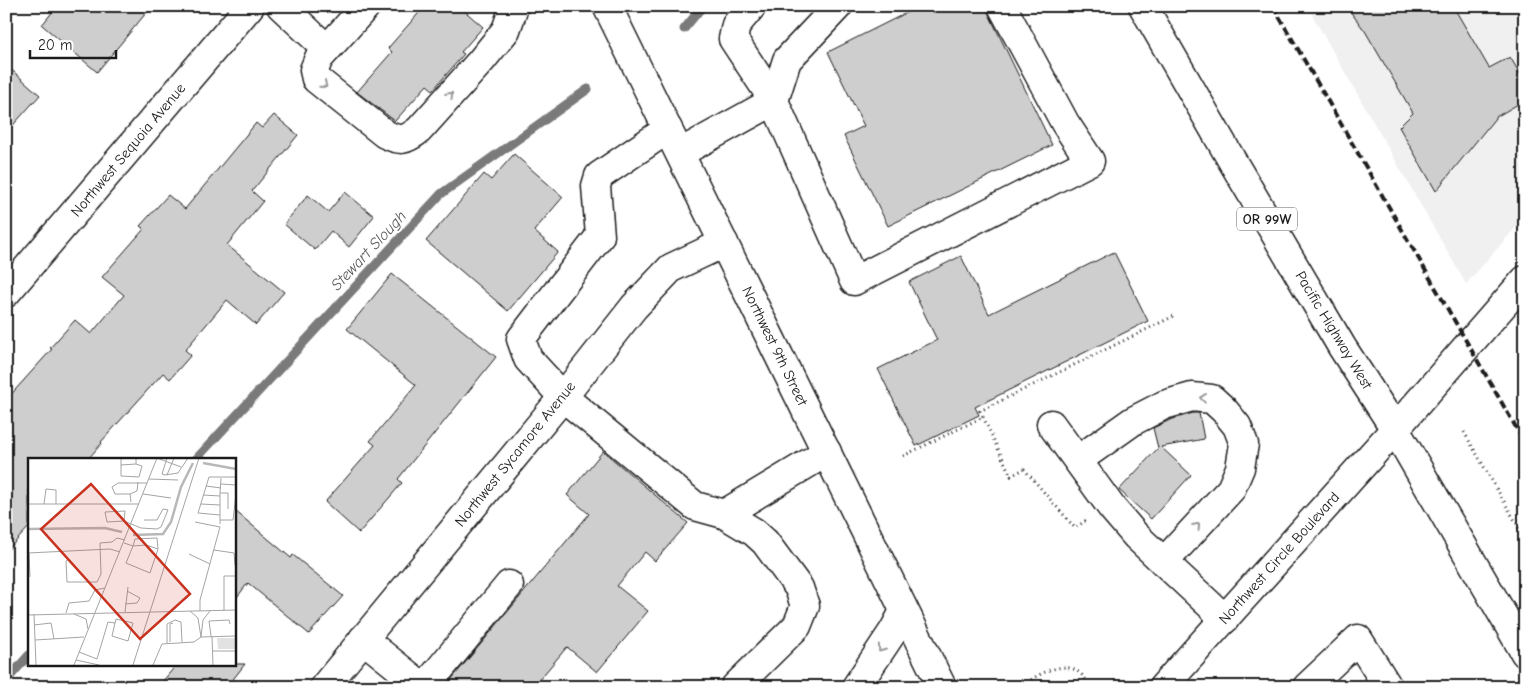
<svg xmlns="http://www.w3.org/2000/svg" width="1531" height="693" font-family="'Comic Neue',sans-serif">
<style>
.built{fill:#f0f0f0}
.lines{fill:none;stroke-linecap:round;stroke-linejoin:round}
.stream{stroke:#7a7a7a;stroke-width:9}
.building{fill:#cecece;stroke:#1c1c1c}
.minor-casing{stroke:#1c1c1c;stroke-width:31}
.major-casing{stroke:#1c1c1c;stroke-width:31}
.highway-casing{stroke:#1c1c1c;stroke-width:31}
.path{stroke:#1c1c1c;stroke-width:3;stroke-dasharray:1 4;stroke-linecap:butt}
.minor{stroke:#fff;stroke-width:28}
.major{stroke:#fff;stroke-width:28}
.highway{stroke:#fff;stroke-width:28}
.rail{stroke:#1c1c1c;stroke-width:4;stroke-dasharray:8 4;stroke-linecap:butt}
.oneway{stroke:#999}
.labels{text-anchor:middle;stroke-width:4;stroke-linejoin:round;paint-order:stroke}
.shield{fill:#fff;stroke:#606060;stroke-width:1}
.shield-label{font-size:14px;font-weight:bold;fill:#1c1c1c}
.street-label{font-size:15px;fill:#1c1c1c;stroke:#fff}
.water-label{font-size:16px;font-style:italic;fill:#5a5a5a;stroke:#fff}
.inset-river{fill:none;stroke:#b8b8b8;stroke-width:2.5}
.inset-road{fill:none;stroke:#a4a4a4;stroke-width:1}
.view{fill:#c8321e;fill-opacity:0.15;stroke:#c8321e;stroke-width:2.5}
.inset-edge{fill:none;stroke:#1c1c1c;stroke-width:2.5}
</style>
<rect width="100%" height="100%" fill="#fff"/>
<filter id="ink" filterUnits="userSpaceOnUse"><feTurbulence type="fractalNoise" baseFrequency=".02" numOctaves="2"/><feDisplacementMap in="SourceGraphic" scale="10" xChannelSelector="R" yChannelSelector="G"/><feConvolveMatrix kernelMatrix="1 2 1 2 8 2 1 2 1" color-interpolation-filters="sRGB"/></filter>
<g filter="url(#ink)">
<!-- built -->
<polygon class="built" points="1307,6 1525,6 1525,217 1466,284"/>
<g class="lines">
<!-- stream -->
<g class="stream">
<polyline points="684,29 703,6"/>
<polyline points="196,459 441,194 588,89"/>
<polyline points="6,681 29,655"/>
</g>
</g>
<!-- building -->
<g class="building">
<polygon points="57,6 152,6 97,72 42,25"/>
<polygon points="425,6 459,6 483,27 461,52 464,54 433,90 427,85 395,121 357,92 392,52 388,48"/>
<polygon points="920,6 985,6 1052,145 888,226 844,136 864,126 828,52"/>
<polygon points="1346,6 1453,6 1489,68 1510,57 1525,82 1525,100 1496,117 1436,191 1399,127 1413,113 1365,31"/>
<polygon points="6,65 40,95 6,133"/>
<polygon points="274,115 298,135 252,191 263,201 227,245 284,292 256,325 227,300 185,350 191,355 170,379 163,373 101,442 102,443 88,459 29,459 29,527 6,552 6,400 52,349 50,348 75,320 91,334 124,295 102,277 144,229 140,226 168,195 185,209 256,123 262,128"/>
<polygon points="514,154 563,197 534,231 558,252 508,311 426,241 484,174 491,180"/>
<polygon points="345,192 374,216 349,247 331,231 315,250 284,224 308,195 328,212"/>
<polygon points="1114,252 1148,321 975,407 979,415 916,446 878,369 937,340 909,282 961,256 989,314"/>
<polygon points="392,274 496,357 398,479 402,483 359,533 325,502 375,445 370,441 416,385 347,329"/>
<polygon points="1193,413 1199,413 1204,439 1161,447 1191,475 1151,519 1119,490 1158,448 1153,428 1170,420"/>
<polygon points="603,451 688,523 655,561 645,552 617,586 648,611 597,672 567,647 533,687 445,687 589,514 567,495"/>
<polygon points="234,510 291,558 293,555 343,596 309,634 248,583 234,601"/>
<polygon points="177,664 245,664 227,687 158,687"/>
</g>
<g class="lines">
<defs>
<g id="minor">
<polyline points="281,6 327,49"/>
<path d="M366,6l-47,52 -5,12 2,9 69,55c16,8 21,6 34,-4l62,-69 25,-31 7,-20 -1,-4"/>
<polyline points="752,6 736,25 733,39 774,101"/>
<polyline points="774,101 787,60 838,6"/>
<polyline points="668,129 599,176 596,186 600,236 521,339 528,359 563,397 695,506 724,514 754,532 765,542 799,588 805,606 797,626 735,687"/>
<polyline points="680,153 774,101 854,281 1090,161 1065,123 1002,6"/>
<polyline points="6,293 250,6"/>
<polyline points="1051,424 1112,508 1136,536 1225,619"/>
<polyline points="1078,460 1133,421 1164,405 1192,397 1212,399 1224,410 1237,426 1244,444 1240,468 1231,489 1164,562"/>
<polyline points="724,514 827,452"/>
<polyline points="363,639 423,687"/>
<polyline points="324,687 563,397 634,307 671,268 724,243"/>
<polyline points="425,687 509,585"/>
<polyline points="856,687 894,630 904,611"/>
<polyline points="1307,687 1358,639 1388,687"/>
</g>
<g id="major">
<polyline points="607,6 942,687"/>
<polyline points="1163,687 1395,429 1525,280"/>
</g>
<polyline id="highway" points="1143,6 1234,164 1342,347 1395,429 1525,653"/>
</defs>
<!-- minor casing -->
<use href="#minor" class="minor-casing"/>
<!-- major casing -->
<use href="#major" class="major-casing"/>
<!-- highway casing -->
<use href="#highway" class="highway-casing"/>
<!-- path -->
<g class="path">
<polyline points="983,417 1011,476 1024,469 1075,528 1085,521 1087,522"/>
<polyline points="1464,432 1525,538"/>
<polyline points="903,456 983,417 980,411 1174,316"/>
<path d="M1018,687c15,-8 37,-25 55,-18 6,2 11,8 15,13"/>
</g>
<!-- minor -->
<use href="#minor" class="minor"/>
<!-- major -->
<use href="#major" class="major"/>
<!-- highway -->
<use href="#highway" class="highway"/>
<!-- rail -->
<polyline class="rail" points="1273,6 1525,443"/>
</g>
<!-- one-way arrows -->
<defs><path id="oneway-chevron" d="M-2-3.5L2.5 0L-2 3.5" fill="none" stroke-width="1.6" stroke-linecap="round" stroke-linejoin="round" transform="scale(1.25)"/></defs>
<g class="oneway">
<use href="#oneway-chevron" transform="translate(324 85) rotate(41)"/>
<use href="#oneway-chevron" transform="translate(450 95) rotate(-48)"/>
<use href="#oneway-chevron" transform="translate(1203 398) rotate(-173)"/>
<use href="#oneway-chevron" transform="translate(1197 526) rotate(-48)"/>
<use href="#oneway-chevron" transform="translate(881 649) rotate(125)"/>
</g>
</g>
<g class="labels">
<!-- shield labels -->
<rect class="shield" x="1237" y="207.5" width="60" height="23" rx="4"/>
<g class="shield-label">
<text x="1267" y="224">OR 99W</text>
</g>
<!-- street labels -->
<g class="street-label">
<text transform="translate(128 150) rotate(-50)" y="5">Northwest Sequoia Avenue</text>
<text transform="translate(1334 330) rotate(59)" y="5">Pacific Highway West</text>
<text transform="translate(775 346) rotate(64)" y="5">Northwest 9th Street</text>
<text transform="translate(515 454) rotate(-51)" y="5">Northwest Sycamore Avenue</text>
<text transform="translate(1279 558) rotate(-48)" y="5">Northwest Circle Boulevard</text>
</g>
<!-- water labels -->
<g class="water-label">
<text transform="translate(368 250) rotate(-47)" y="6">Stewart Slough</text>
</g>
</g>
<!-- overview -->
<g transform="translate(28 458)">
<rect width="208" height="208" fill="#fff"/>
<path d="M189,180h18v11h-17z" fill="#e2e2e2"/>
<path class="inset-river" d="M175,5l33,6M0,71l77,-1 17,4M105,77l30,-1 8,-12 10,-35 12,-24"/>
<path class="inset-road" d="M93,0v7l15,-1v-6M129,0l24,9M139,0l-5,16 3,1 13,-2 10,-15M93,7v11l18,1 3,-11 -6,-2M139,17l7,-17M121,21l29,1M193,26l15,1M178,28l15,2M192,35l1,-15M102,36h-15l-3,-7 6,-4h29M115,36l28,4M175,37l17,1M103,44l-1,-8 7,-3 1,-9M0,46h111M16,46l2,-15 10,1v14M173,46l19,1M192,57l-22,-2 11,-36h27M116,62h13l6,-11M192,62h13l3,-26M96,63l1,-10 -20,1 2,10 17,-1 17,7 16,1 4,-2 7,-17 -5,-1M167,64l25,5 -20,73v11M192,66v-31h8v16M96,85l9,3 -7,17 24,10 8,-24 -12,-4 -13,1 2,-7 22,-1 1,11M186,92l20,3 1,12M0,95l82,-4 10,3M1,95l1,24M161,96l21,10M41,101l-3,2 1,21h30l4,-8 -1,-31 12,-1 5,-4 8,2M73,139l-6,-7 10,-2M97,146l12,-1 3,-5 -13,-7M162,153l8,7 3,19M196,153v-35h12M97,154l3,-25M38,155l3,-10 20,-2 6,-11M6,156l2,51M46,156l12,5 2,10M0,157l208,-5M6,167l17,-2 3,16M183,178l-2,-15 20,-1 1,4M184,178l1,29M173,179l2,-17 7,-9M7,182l49,-3M142,184v-18l3,-1M139,185v-19l8,-4 6,2 1,20M185,193h23M51,194l18,7 11,-37 7,1 -3,13 16,5 5,-18 -17,-4 -1,4M48,202l23,5M46,207l83,-207M105,207l66,-207M125,207l9,-21 32,-2 7,-5 35,-1"/>
<path class="view" d="M63,26l99,110 -50,45 -99,-110z"/>
<rect width="208" height="208" class="inset-edge"/>
</g>
<!-- margin -->
<rect width="1531" height="693" fill="none" stroke="#fff" stroke-width="25"/>
<rect x="12" y="12" width="1506" height="668" fill="none" stroke="#1c1c1c" stroke-width="2" filter="url(#ink)"/>
<!-- scale -->
<path d="M30 50v8h86v-8" fill="none" stroke="#1c1c1c" stroke-width="2.5"/>
<text x="38" y="50" font-size="15" fill="#1c1c1c" stroke="#ffffff" stroke-width="4" paint-order="stroke">20 m</text>
</svg>
